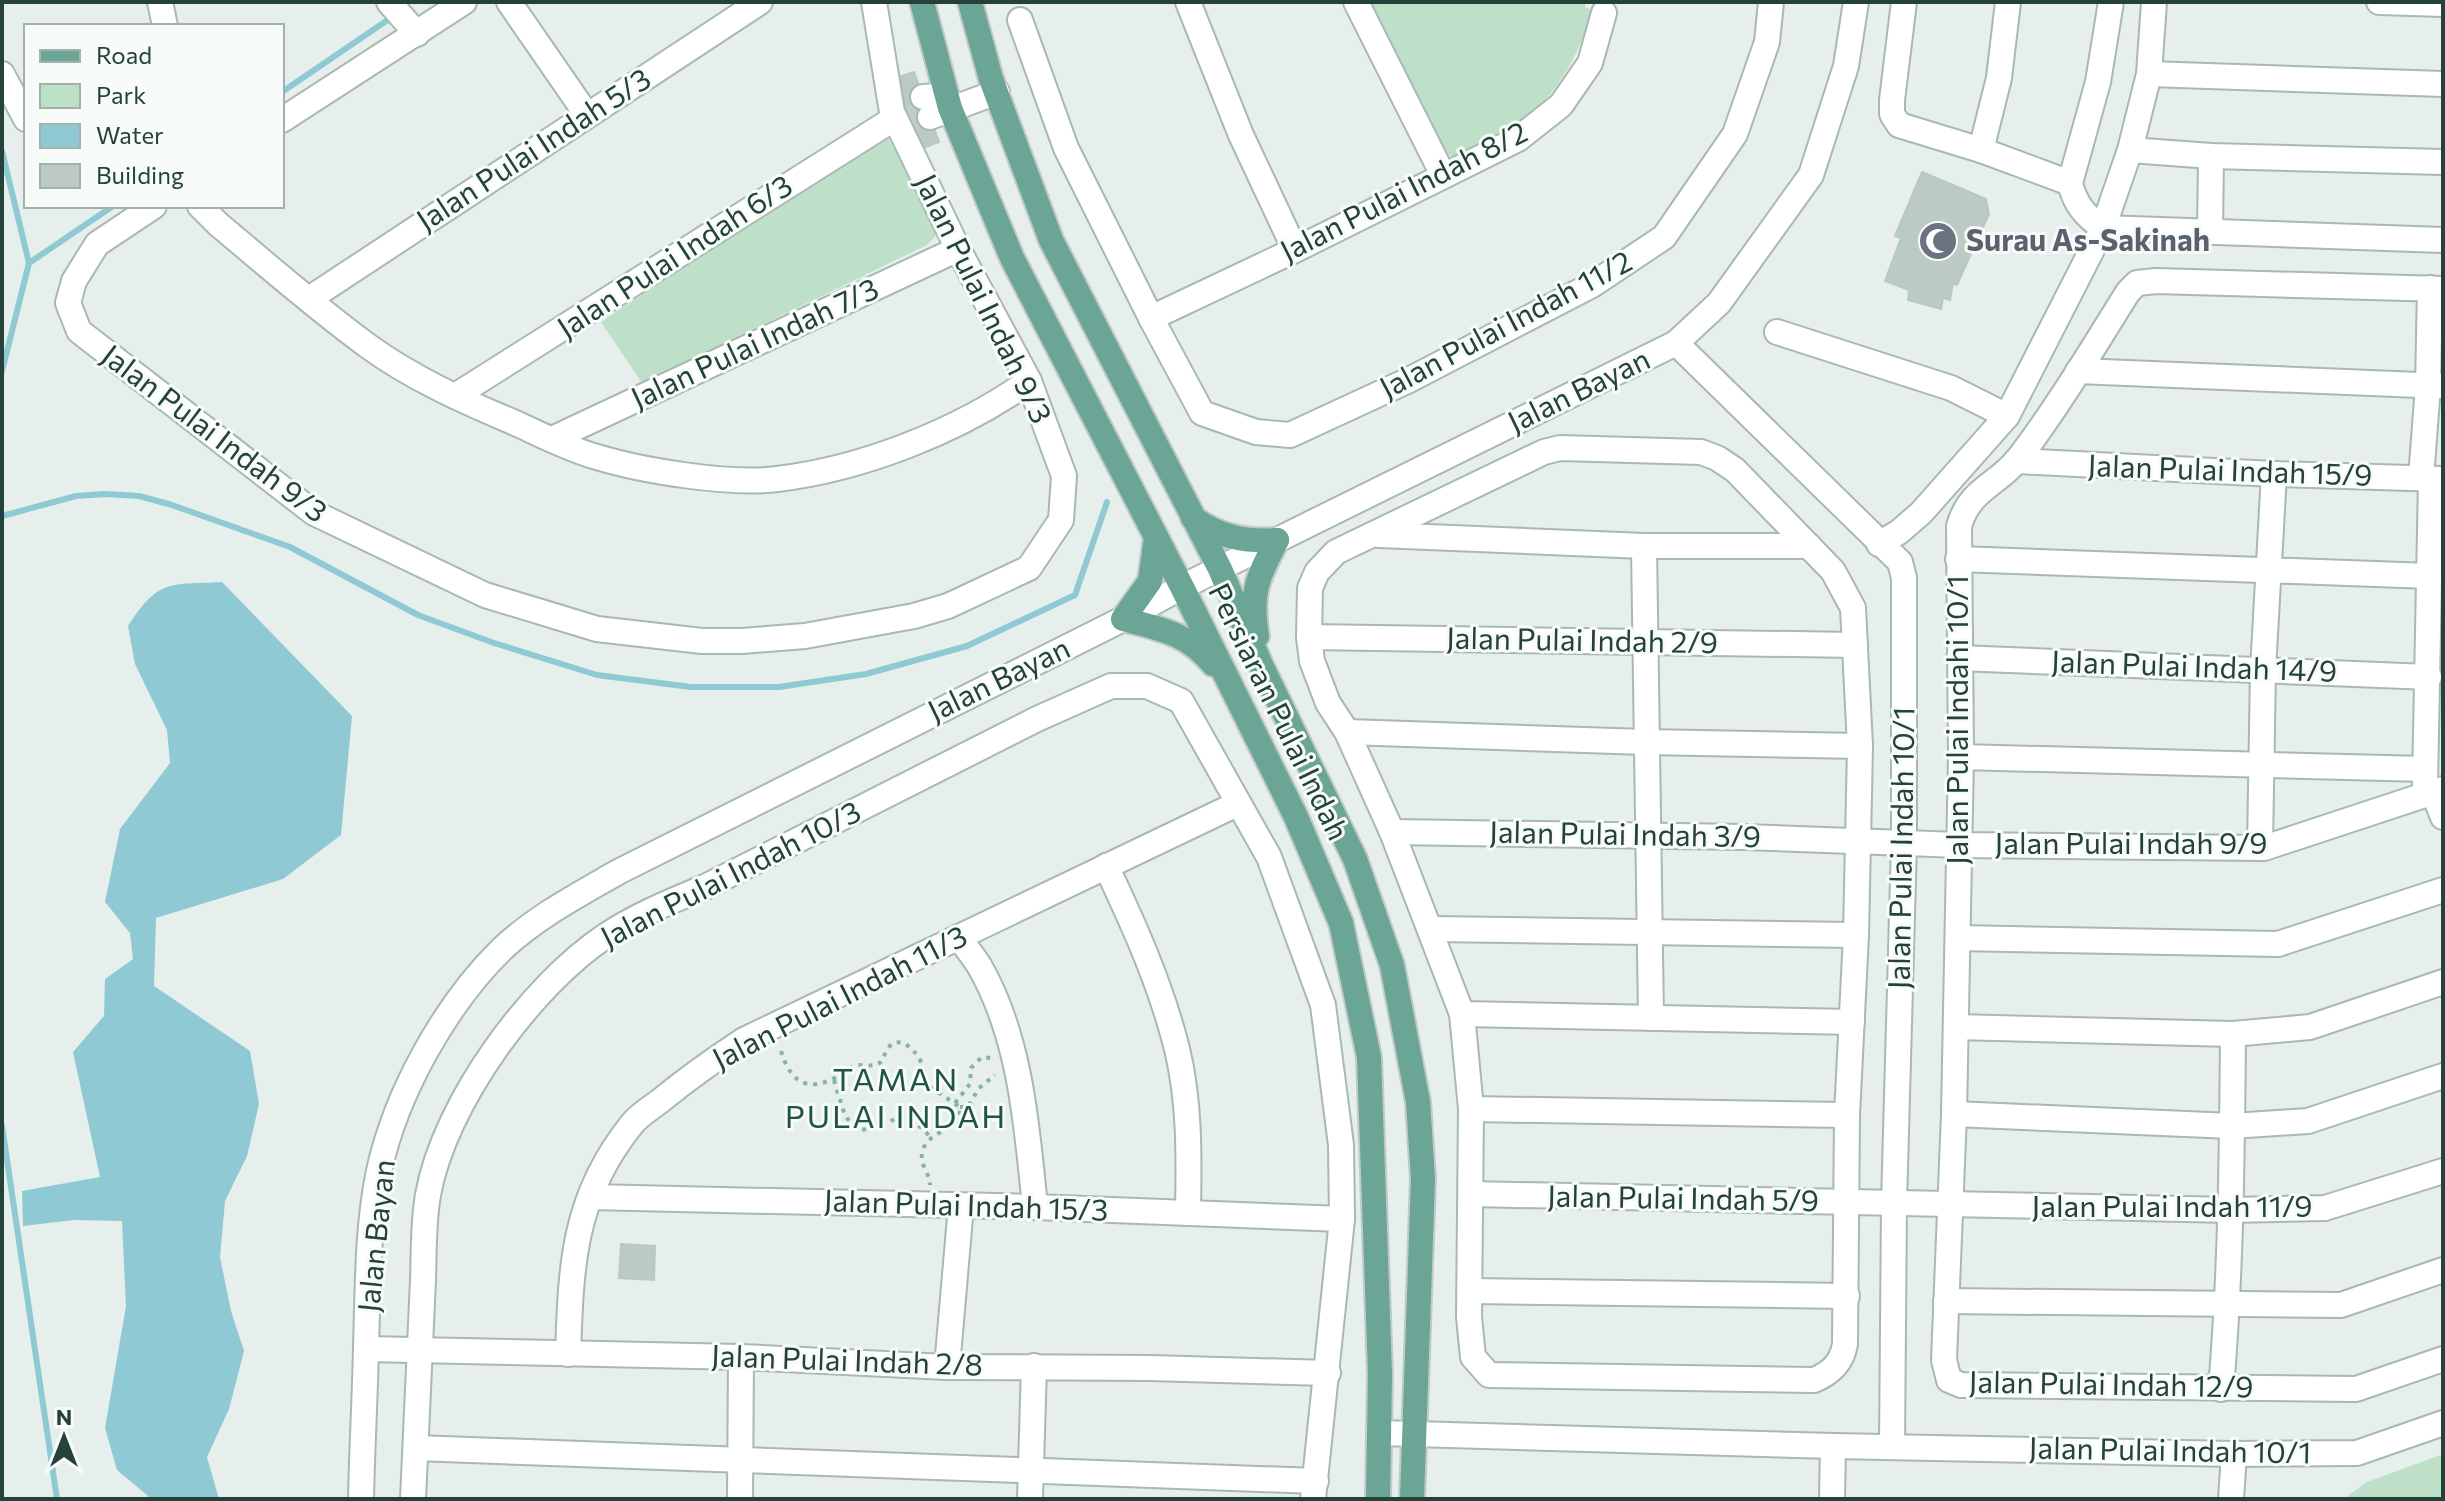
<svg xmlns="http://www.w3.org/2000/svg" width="2445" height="1501" font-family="Commissioner,sans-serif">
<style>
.green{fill:#bfe0c8}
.water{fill:#8ec9d4}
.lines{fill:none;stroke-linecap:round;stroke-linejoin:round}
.stream{stroke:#8ec9d4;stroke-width:6}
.building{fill:#bbcac4;stroke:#b8c9c2;stroke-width:2}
.minor-tunnel{stroke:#bfccc8;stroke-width:24;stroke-dasharray:24 12;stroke-linecap:butt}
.minor-casing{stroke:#a8b8b2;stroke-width:28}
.major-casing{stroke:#c2cac8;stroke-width:28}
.path{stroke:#86b3a5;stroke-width:4;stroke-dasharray:4 6;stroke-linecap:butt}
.minor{stroke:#fff;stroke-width:24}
.major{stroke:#6aa596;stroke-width:24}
.labels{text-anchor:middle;stroke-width:6;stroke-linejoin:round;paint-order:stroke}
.street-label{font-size:30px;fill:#24423a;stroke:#f7fbf9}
.worship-label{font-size:30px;font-weight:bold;fill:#5b616d;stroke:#f7fbf9;text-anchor:start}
.neighbourhood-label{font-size:32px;letter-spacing:2px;fill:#1f5548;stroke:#f7fbf9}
</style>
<rect width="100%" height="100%" fill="#e6efeb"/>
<!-- green -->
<g class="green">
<path d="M1366,2h219v5l5,2 2,6c-17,49 -46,98 -93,123 -7,4 -15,10 -22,12 -10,3 -13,0 -23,7l-13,-5z"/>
<polygon points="885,132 893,147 900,143 941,230 927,245 642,383 601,322"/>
<polygon points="2443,1454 2443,1499 2343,1499 2367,1482"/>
</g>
<!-- water -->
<path class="water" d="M222,582l130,134 -11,119 -58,44 -127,39 -2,68 96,65 9,53 -12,52 -22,45 -5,56 11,54 13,40 -15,58 -22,48 12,42h-71l-1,-4 -30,-25 -12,-42 21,-122 -4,-85 -48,-1 -51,6 -1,-35 78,-14 -27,-125 31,-36 1,-37 28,-20 -3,-26 -25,-31 15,-73 50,-66 -3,-33 -32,-66 -7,-38c31,-48 42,-41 94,-44z"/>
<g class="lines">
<!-- stream -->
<g class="stream">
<polyline points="282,92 395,15"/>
<polyline points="2,151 29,263 2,371"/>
<polyline points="29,263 113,206"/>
<polyline points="2,516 76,496 105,494 139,496 172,505 290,547 418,615 494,643 597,675 691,687 779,687 866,674 967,646 1075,595 1107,502"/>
<polyline points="2,1126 57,1499"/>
</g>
</g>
<!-- building -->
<g class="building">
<polygon points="914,72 939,142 918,150 893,79"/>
<polygon points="1922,172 1986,199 1989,214 1957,285 1953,283 1950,300 1943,298 1941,309 1908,300 1909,290 1885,281 1901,238 1895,236"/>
<polygon points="621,1244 655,1246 654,1280 619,1278"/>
</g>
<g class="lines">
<!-- minor-tunnel -->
<polyline class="minor-tunnel" points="908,119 929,112"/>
<defs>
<g id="minor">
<polyline points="160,2 165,26"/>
<polyline points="389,2 417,34"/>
<polyline points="509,2 587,115"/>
<polyline points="1188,2 1241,135 1295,250"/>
<polyline points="1356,2 1443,175"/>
<polyline points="1904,2 1892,100 1892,114 1899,125 1981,150 2070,183"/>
<polyline points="2379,2 2443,4"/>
<polyline points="1020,20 1066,148 1151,318 1202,413 1256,432 1290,435 1409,380 1592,285 1664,237 1735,134 1767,42 1771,2"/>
<polyline points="2,74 26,119"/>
<polyline points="2149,74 2443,84"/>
<polyline points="923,97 937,96"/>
<polyline points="930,117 997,92"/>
<polyline points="282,120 464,2"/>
<polyline points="1981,150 1999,78 2008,2"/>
<polyline points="2130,150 2211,156 2443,162"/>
<polyline points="154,206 97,244 74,281 68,303 79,331 314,513 485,595 597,629 702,641 742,641 805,636 914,616 948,606 1029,568 1061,520 1064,476 1029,381 958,249 892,112 874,2"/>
<path d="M200,206l18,18c49,41 98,84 150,122 44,32 95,55 145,76 27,12 55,27 84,35 46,14 133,28 180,22 85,-10 182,-48 252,-98"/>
<polyline points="2103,228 2443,240"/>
<path d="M2103,228c-18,-12 -28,-24 -33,-45l28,-101 13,-80"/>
<polyline points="2210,231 2211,156"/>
<path d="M2443,289l-287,-8 -19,2 -9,9c-35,56 -69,113 -109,166 -21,27 -49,30 -60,68l2,231 -7,357 -10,246 5,20 12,5 395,4 87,-30"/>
<polyline points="309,299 760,2"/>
<polyline points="1151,318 1295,250 1518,139 1561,105 1590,63 1604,13"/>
<polyline points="1777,332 1951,388 2007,416"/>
<polyline points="1676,343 1900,562 1904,578 1904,843 1894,1204 1892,1447"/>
<polyline points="2078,371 2443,386"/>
<polyline points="455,396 895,118"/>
<polyline points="552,439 958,249"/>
<path d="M1560,448l141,4 16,6 18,12 98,101 20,37 7,138 -4,189 -9,180 -2,229c-3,19 -14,29 -31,36l-325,-5 -16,-18 -4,-40 2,-208 -9,-95 -70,-182 -45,-100 -19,-29 -16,-42 -3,-24 1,-49 7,-16 19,-20 208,-100z"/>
<polyline points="2016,461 2274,474 2443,479"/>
<polyline points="2421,478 2428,386 2430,288"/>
<polyline points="1379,535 1644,546 1809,546"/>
<polyline points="1879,544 1899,532 1921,513 2007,416 2103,228 2130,150 2149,74 2154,2"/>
<polyline points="1644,546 1651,1018"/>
<polyline points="1958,559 2430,576"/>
<polyline points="1309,637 1855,645"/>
<polyline points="1959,658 2429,677"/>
<polyline points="1347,732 1645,742 1860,746"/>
<polyline points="1961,757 2425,769"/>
<polyline points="2425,785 2431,479"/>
<polyline points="2433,792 2443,817"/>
<polyline points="1392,832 1744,837 1959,845 2264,848 2443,789"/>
<polyline points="2260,847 2263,670 2274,474"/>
<path d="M1106,866c28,59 55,119 71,183 13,53 12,109 11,164"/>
<polyline points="1431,929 1856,935"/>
<path d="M958,937c8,10 16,20 22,30 41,72 47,161 55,240"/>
<polyline points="1958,938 2278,944 2443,890"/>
<polyline points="1462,1014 1852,1022"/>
<polyline points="1956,1027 2233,1034 2310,1027 2443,982"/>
<polyline points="1471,1109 1847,1115"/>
<polyline points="1954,1114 2232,1126 2308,1121 2443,1076"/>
<polyline points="1471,1194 2232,1210 2325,1208 2443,1171"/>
<polyline points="590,1197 1035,1207 1342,1219"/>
<polyline points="1470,1291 1847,1296"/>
<polyline points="1946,1301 2341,1305 2443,1270"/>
<polyline points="366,1349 741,1357 947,1367 1150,1368 1328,1373"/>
<path d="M568,1354c3,-89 5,-157 64,-230 7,-9 19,-16 28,-23 27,-22 55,-42 84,-61l493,-236"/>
<polyline points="947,1367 961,1206"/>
<path d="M2221,1389c10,-119 11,-236 12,-355"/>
<polyline points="1380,1433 1833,1446 2234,1454 2357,1453 2443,1423"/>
<polyline points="416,1448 1316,1481"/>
<path d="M361,1499c1,-51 4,-102 5,-152 2,-59 1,-119 13,-176 17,-78 66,-166 123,-222 34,-32 76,-54 116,-77l505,-253 59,-32 494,-244 43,-40 92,-128 35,-109 10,-64"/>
<path d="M413,1499c4,-73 6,-146 10,-219 1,-28 0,-58 5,-85 16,-91 103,-210 179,-260 30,-20 65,-34 98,-48l332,-168 74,-33h36l34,15 88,156 54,148 18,140 1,74 -29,280"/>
<polyline points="740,1499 741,1357"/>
<polyline points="1030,1499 1034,1366"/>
<polyline points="1832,1499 1833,1446"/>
<polyline points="2231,1499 2234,1454"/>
</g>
<g id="major">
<polyline points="922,2 950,108 1012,258 1182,587 1296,817 1341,923 1369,1057 1380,1374 1378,1499"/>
<polyline points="970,2 991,79 1051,240 1220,569 1261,665 1355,859 1392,965 1418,1102 1423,1179 1412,1499"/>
<path d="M1193,518c26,19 52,24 84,22"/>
<path d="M1156,537l-6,44 -27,38c38,10 64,14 90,45"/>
<path d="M1257,636c-7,-44 0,-57 20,-96"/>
</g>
</defs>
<!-- minor casing -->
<use href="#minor" class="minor-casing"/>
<!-- major casing -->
<use href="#major" class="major-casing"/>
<!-- path -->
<g class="path">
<path d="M781,1051c14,47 43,37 74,14 32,1 20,2 37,-22l11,-1c24,18 16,23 27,45l30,20c2,26 -35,22 -38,47 -2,11 8,20 8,31"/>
<path d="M834,1080l11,36 10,11c29,13 40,-32 75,10"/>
<polyline points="955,1103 970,1084 971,1068 982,1057 991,1058"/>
<polyline points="960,1107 968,1107 979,1088 995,1075"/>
</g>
<!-- minor -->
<use href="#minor" class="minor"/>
<!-- major -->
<use href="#major" class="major"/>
</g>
<!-- icons -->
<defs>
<symbol id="mosque-disc" viewBox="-11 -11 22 22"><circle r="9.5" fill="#6b7280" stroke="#f7fbf9"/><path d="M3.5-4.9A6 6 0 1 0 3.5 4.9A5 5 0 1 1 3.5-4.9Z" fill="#fff"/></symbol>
</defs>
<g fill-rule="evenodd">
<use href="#mosque-disc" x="1916" y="219" width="44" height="44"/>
</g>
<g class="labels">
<!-- street labels -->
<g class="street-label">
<text transform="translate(534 150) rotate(-33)" y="10">Jalan Pulai Indah 5/3</text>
<text transform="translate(1404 192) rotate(-27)" y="10">Jalan Pulai Indah 8/2</text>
<text transform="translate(675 257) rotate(-33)" y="10">Jalan Pulai Indah 6/3</text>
<text transform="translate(983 299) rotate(64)" y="10">Jalan Pulai Indah 9/3</text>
<text transform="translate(1506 325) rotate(-28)" y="10">Jalan Pulai Indah 11/2</text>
<text transform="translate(755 344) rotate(-25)" y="10">Jalan Pulai Indah 7/3</text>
<text transform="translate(1579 391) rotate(-26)" y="10">Jalan Bayan</text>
<text transform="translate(214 434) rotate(37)" y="10">Jalan Pulai Indah 9/3</text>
<text transform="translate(2230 471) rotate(2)" y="10">Jalan Pulai Indah 15/9</text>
<text transform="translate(1582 641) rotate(1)" y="10">Jalan Pulai Indah 2/9</text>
<text transform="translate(2194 667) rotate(2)" y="10">Jalan Pulai Indah 14/9</text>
<text transform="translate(999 680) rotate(-26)" y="10">Jalan Bayan</text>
<text transform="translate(1278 712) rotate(64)" y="10">Persiaran Pulai Indah</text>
<text transform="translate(1958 720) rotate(-90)" y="10">Jalan Pulai Indahi 10/1</text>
<text transform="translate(1625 835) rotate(1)" y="10">Jalan Pulai Indah 3/9</text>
<text x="2131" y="854">Jalan Pulai Indah 9/9</text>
<text transform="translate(1902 848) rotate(-89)" y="10">Jalan Pulai Indah 10/1</text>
<text transform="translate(731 875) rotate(-27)" y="10">Jalan Pulai Indah 10/3</text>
<text transform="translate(840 998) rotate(-27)" y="10">Jalan Pulai Indah 11/3</text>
<text transform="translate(1683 1199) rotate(1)" y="10">Jalan Pulai Indah 5/9</text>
<text transform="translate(966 1206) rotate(2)" y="10">Jalan Pulai Indah 15/3</text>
<text x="2172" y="1217">Jalan Pulai Indah 11/9</text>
<text transform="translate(377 1236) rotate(-84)" y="10">Jalan Bayan</text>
<text transform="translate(847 1361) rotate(2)" y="10">Jalan Pulai Indah 2/8</text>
<text transform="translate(2111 1385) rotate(1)" y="10">Jalan Pulai Indah 12/9</text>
<text transform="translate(2170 1451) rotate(1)" y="10">Jalan Pulai Indah 10/1</text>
</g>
<!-- worship labels -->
<g class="worship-label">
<text x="1966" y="251">Surau As-Sakinah</text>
</g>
<!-- neighbourhood labels -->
<g class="neighbourhood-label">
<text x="896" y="1091">TAMAN<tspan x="896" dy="37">PULAI INDAH</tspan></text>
</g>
</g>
<!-- border -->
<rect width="2445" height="1501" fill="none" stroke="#24423a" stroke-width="8"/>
<!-- legend -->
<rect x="24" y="24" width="260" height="184" fill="#f7fbf9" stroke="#a3b1ad" stroke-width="2"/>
<rect x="40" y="50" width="40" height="12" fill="#6aa596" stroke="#a3b1ad" stroke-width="2"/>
<text x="96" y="64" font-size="24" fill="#24423a">Road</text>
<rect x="40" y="84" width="40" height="24" fill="#bfe0c8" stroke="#a3b1ad" stroke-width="2"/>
<text x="96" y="104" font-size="24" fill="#24423a">Park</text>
<rect x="40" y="124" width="40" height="24" fill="#8ec9d4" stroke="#a3b1ad" stroke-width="2"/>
<text x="96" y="144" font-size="24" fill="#24423a">Water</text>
<rect x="40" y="164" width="40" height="24" fill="#bbcac4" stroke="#a3b1ad" stroke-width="2"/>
<text x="96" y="184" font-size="24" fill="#24423a">Building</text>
<!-- north arrow -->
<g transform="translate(64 1437)" stroke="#f7fbf9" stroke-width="6" paint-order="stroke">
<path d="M0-6L14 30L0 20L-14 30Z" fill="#24423a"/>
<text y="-12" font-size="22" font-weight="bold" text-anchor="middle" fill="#24423a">N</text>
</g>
</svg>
